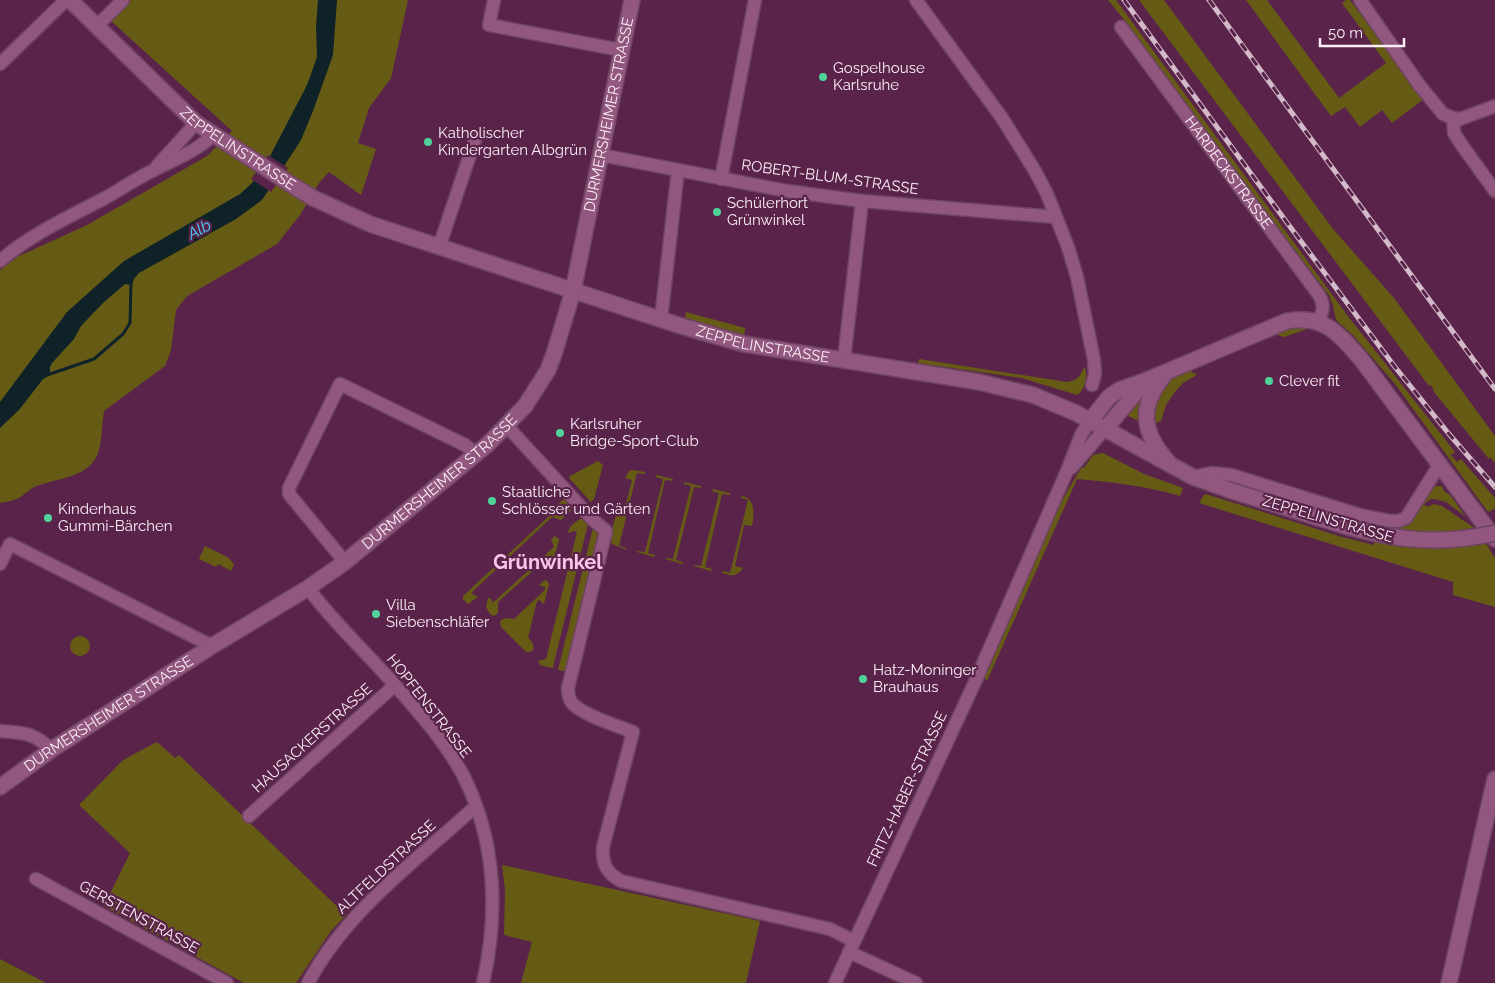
<svg xmlns="http://www.w3.org/2000/svg" width="1495" height="983" font-family="Raleway,sans-serif">
<style>
.green{fill:#665b15}
.water{fill:#0f2228}
.pier{fill:#5a244a}
.lines{fill:none;stroke-linecap:round;stroke-linejoin:round}
.stream{stroke:#0f2228;stroke-width:3}
.minor-casing{stroke:#6e4462;stroke-width:15}
.tertiary-casing{stroke:#6e4462;stroke-width:18}
.minor{stroke:#92577e;stroke-width:12}
.tertiary{stroke:#92577e;stroke-width:15}
.rail-casing{stroke:#d2bac9;stroke-width:5}
.rail{stroke:#5a244a;stroke-width:3;stroke-dasharray:9;stroke-linecap:butt}
.tertiary-bridge-casing{stroke:#6e4462;stroke-width:18;stroke-linecap:butt}
.tertiary-bridge{stroke:#92577e;stroke-width:15}
.poi-dot{fill:#4fd398;stroke:#5a244a;stroke-width:2}
.labels{text-anchor:middle;stroke-width:4.5;stroke-linejoin:round;paint-order:stroke}
.poi-label{font-size:15px;fill:#fbedf5;stroke:#5a244a;text-anchor:start}
.street-label{font-size:15px;fill:#fbedf5;stroke:#5a244a}
.water-label{font-size:16px;font-style:italic;fill:#40d4fd;stroke:#5a244a}
.district-label{font-size:20px;font-weight:bold;fill:#fbc5e7;stroke:#5a244a}
</style>
<rect width="100%" height="100%" fill="#5a244a"/>
<!-- green -->
<g class="green">
<path d="M131,0h277l-17,78 -22,30 -11,35 18,6 -15,46 -32,-23 -10,11 -19,32 -23,29 -90,52 -11,14 -5,40 -6,16 -61,45c-2,13 -2,27 -5,39 -7,28 -43,28 -65,37 -4,2 -8,6 -12,9 -6,4 -14,6 -22,7v-233l17,-13 70,-32 120,-69 25,-25 -122,-111z"/>
<polygon points="1108,0 1116,0 1347,315 1455,452 1451,455 1457,462 1461,459 1495,498 1495,509 1488,512 1395,384 1353,335 1337,321 1335,316 1333,305 1329,295 1190,111 1126,22"/>
<polygon points="1139,0 1164,0 1333,229 1394,298 1495,436 1495,463 1490,457 1489,459 1433,391 1434,390 1431,385 1429,386"/>
<polygon points="1246,0 1267,0 1339,98 1386,63 1342,3 1346,0 1350,0 1424,99 1392,123 1382,110 1360,127 1345,107 1331,116"/>
<polygon points="686,312 745,328 744,336 685,318"/>
<polygon points="1296,326 1310,328 1284,337 1272,333"/>
<path d="M919,359l148,23c13,-2 12,-7 18,-15 3,9 0,23 -8,28l-55,-17 -104,-15z"/>
<polygon points="1189,370 1197,375 1183,383 1174,393 1166,405 1161,421 1153,424 1151,411 1166,382 1173,377"/>
<polygon points="1144,395 1143,423 1124,414"/>
<path d="M1103,453l41,21 39,14 -3,8c-34,-10 -68,-14 -103,-17l-90,202 -3,-4c29,-71 57,-146 98,-210l2,1 9,-13z"/>
<polygon points="598,461 603,465 594,499 591,502 569,478 570,476"/>
<polygon points="633,470 645,472 645,474 637,473 619,546 626,548 626,550 612,544 610,537 616,515 623,516 632,480 625,478 629,471"/>
<polygon points="656,475 673,479 673,481 665,480 648,553 655,555 654,557 637,552 637,551 645,552 663,479 655,477"/>
<polygon points="684,482 701,486 701,488 694,487 676,560 683,562 683,564 665,559 666,558 673,559 691,486 684,484"/>
<path d="M1435,486h7l2,5 6,4 16,22 -20,-15 -11,-3h-4l-7,5 3,3 7,-3 8,2 31,21 14,18 8,13v49l-42,-12v-13l-254,-79 5,-8 2,-1 136,43 32,8 5,-21c48,15 31,-26 56,-38z"/>
<polygon points="713,489 730,493 730,495 722,494 705,567 712,569 711,571 694,566 694,565 701,566 719,493 712,491"/>
<path d="M743,496c13,4 11,20 9,30l-8,-1 -9,41 8,2c-6,9 -11,8 -21,5l1,-2 7,2 18,-73 -8,-2z"/>
<polygon points="565,498 571,505 571,510 561,520 552,517 471,593 478,597 468,604 463,599 463,596 560,506 558,504"/>
<path d="M580,519h4l4,5 -35,143 -1,1 -12,-3 -2,-4 8,-2 31,-127 -3,-1 -6,2c1,-7 7,-11 12,-14z"/>
<polygon points="593,528 599,535 567,669 563,671 558,670"/>
<polygon points="555,536 559,539 559,541 552,563 550,562 549,558 547,558 498,602 498,613 494,616 490,614 486,607 488,598 491,598 492,602 495,601 554,547 551,539"/>
<polygon points="205,546 229,558 234,565 231,571 218,564 216,567 199,559"/>
<polygon points="545,580 547,581 549,584 544,604 539,600 537,601 528,638 532,642 534,648 531,652 526,652 501,627 500,621 505,618 514,619 545,590 545,587 539,585"/>
<circle cx="80" cy="646" r="10"/>
<polygon points="157,742 175,758 179,755 346,915 331,931 296,983 244,983 104,906 130,853 79,805 123,760"/>
<polygon points="502,865 760,921 746,983 521,983 532,942 504,935 505,890"/>
<polygon points="0,959 46,983 0,983"/>
</g>
<!-- water -->
<polygon class="water" points="318,0 337,0 333,55 313,111 301,140 262,200 236,219 139,273 134,279 132,285 125,284 103,303 81,326 74,339 52,363 50,367 50,375 43,379 19,410 0,428 0,402 67,312 124,261 240,194 252,183 269,158 307,85 317,57 316,27"/>
<!-- pier -->
<polygon class="pier" points="268,155 288,168 271,192 251,179"/>
<g class="lines">
<!-- stream -->
<polyline class="stream" points="47,375 94,359 123,334 130,323 131,281"/>
<defs>
<g id="minor">
<polyline points="494,0 489,25 621,50"/>
<polyline points="916,0 1002,118 1035,171 1047,194 1068,247 1077,277 1094,360 1095,374 1092,385"/>
<polyline points="1360,0 1420,86 1443,114 1453,118 1460,119 1495,106"/>
<polyline points="96,27 123,0"/>
<path id="s1" d="M1121,27l198,268c6,10 4,17 -1,27"/>
<polyline points="0,64 66,0"/>
<polyline points="1453,118 1454,133 1461,144 1495,191"/>
<polyline points="601,155 787,191 862,201 1056,217"/>
<polyline points="157,166 196,123"/>
<polyline points="721,179 755,0"/>
<polyline points="439,247 476,137"/>
<path d="M0,261c31,-27 69,-44 105,-63 16,-9 32,-20 49,-28 21,-11 43,-19 59,-35"/>
<polyline points="661,319 678,170"/>
<polyline points="844,360 862,201"/>
<path d="M507,426l85,93 14,12 -38,157c0,5 1,11 4,15 10,12 46,23 61,29l-30,115c-1,16 3,26 18,34l209,48 24,12"/>
<polyline points="1071,468 1105,429"/>
<polyline points="1193,477 1211,473 1231,475 1360,515 1390,521 1398,521 1406,518 1440,464"/>
<polyline points="345,562 289,494 289,488 340,384 465,445 476,454"/>
<polyline points="0,564 10,544 212,646"/>
<path d="M308,588c25,34 58,64 86,96 25,28 51,58 69,91 33,65 36,138 20,208"/>
<path d="M0,731c22,2 35,1 51,19"/>
<polyline points="249,816 395,685"/>
<polyline points="36,879 227,983"/>
<polyline points="849,952 916,983"/>
<path d="M308,983c38,-72 109,-123 168,-177"/>
<polyline points="835,983 975,682 1067,471 1081,435 1090,421"/>
</g>
<g id="tertiary">
<path id="s2" d="M70,0l126,123 99,64 18,11 57,26 308,101 66,19 235,38 54,13 43,18 117,64 39,14 113,35"/>
<path d="M1166,373c-27,32 -26,58 3,90"/>
<path d="M1090,421l19,-24 10,-7 28,-10 140,-59c37,-7 52,13 74,38l134,180"/>
<polyline points="1105,429 1146,381"/>
<path id="s3" d="M0,787l51,-37 161,-104 96,-58 37,-26 143,-118 37,-38 23,-36 6,-16 19,-63 59,-291"/>
<polyline points="1449,983 1495,779"/>
</g>
</defs>
<!-- minor casing -->
<use href="#minor" class="minor-casing"/>
<!-- tertiary casing -->
<use href="#tertiary" class="tertiary-casing"/>
<!-- minor -->
<use href="#minor" class="minor"/>
<!-- tertiary -->
<use href="#tertiary" class="tertiary"/>
<defs>
<g id="rail">
<polyline points="1124,0 1288,224 1395,367 1449,434 1495,487"/>
<polyline points="1209,0 1495,389"/>
</g>
</defs>
<!-- rail casing -->
<use href="#rail" class="rail-casing"/>
<!-- rail -->
<use href="#rail" class="rail"/>
<defs>
<path id="tertiary-bridge" d="M1345,526c53,15 96,19 150,7"/>
</defs>
<!-- tertiary-bridge casing -->
<use href="#tertiary-bridge" class="tertiary-bridge-casing"/>
<!-- tertiary-bridge -->
<use href="#tertiary-bridge" class="tertiary-bridge"/>
</g>
<!-- markers -->
<g class="poi-dot">
<circle cx="823" cy="77" r="5"/>
<circle cx="428" cy="142" r="5"/>
<circle cx="717" cy="212" r="5"/>
<circle cx="1269" cy="381" r="5"/>
<circle cx="560" cy="433" r="5"/>
<circle cx="492" cy="501" r="5"/>
<circle cx="48" cy="518" r="5"/>
<circle cx="376" cy="614" r="5"/>
<circle cx="863" cy="679" r="5"/>
</g>
<g class="labels">
<!-- poi labels -->
<g class="poi-label">
<text x="833" y="73">Gospelhouse<tspan x="833" dy="17">Karlsruhe</tspan></text>
<text x="438" y="138">Katholischer<tspan x="438" dy="17">Kindergarten Albgrün</tspan></text>
<text x="727" y="208">Schülerhort<tspan x="727" dy="17">Grünwinkel</tspan></text>
<text x="1279" y="386">Clever fit</text>
<text x="570" y="429">Karlsruher<tspan x="570" dy="17">Bridge-Sport-Club</tspan></text>
<text x="502" y="497">Staatliche<tspan x="502" dy="17">Schlösser und Gärten</tspan></text>
<text x="58" y="514">Kinderhaus<tspan x="58" dy="17">Gummi-Bärchen</tspan></text>
<text x="386" y="610">Villa<tspan x="386" dy="17">Siebenschläfer</tspan></text>
<text x="873" y="675">Hatz-Moninger<tspan x="873" dy="17">Brauhaus</tspan></text>
</g>
<!-- street labels -->
<g class="street-label">
<text dy="5" stroke="none"><textPath href="#s3" startOffset="956">DURMERSHEIMER STRASSE</textPath></text>
<text dy="5" stroke="none"><textPath href="#s2" startOffset="225">ZEPPELINSTRASSE</textPath></text>
<text dy="5" stroke="none"><textPath href="#s1" startOffset="181">HARDECKSTRASSE</textPath></text>
<text transform="translate(830 177) rotate(8)" y="5">ROBERT-BLUM-STRASSE</text>
<text dy="5" stroke="none"><textPath href="#s2" startOffset="789">ZEPPELINSTRASSE</textPath></text>
<text dy="5" stroke="none"><textPath href="#s3" startOffset="536">DURMERSHEIMER STRASSE</textPath></text>
<text transform="translate(1328 519) rotate(16)" y="5">ZEPPELINSTRASSE</text>
<text transform="translate(429 706) rotate(52)" y="5">HOPFENSTRASSE</text>
<text dy="5" stroke="none"><textPath href="#s3" startOffset="131">DURMERSHEIMER STRASSE</textPath></text>
<text transform="translate(312 738) rotate(-42)" y="5">HAUSACKERSTRASSE</text>
<text transform="translate(907 789) rotate(-65)" y="5">FRITZ-HABER-STRASSE</text>
<text transform="translate(386 867) rotate(-43)" y="5">ALTFELDSTRASSE</text>
<text transform="translate(139 917) rotate(29)" y="5">GERSTENSTRASSE</text>
</g>
<!-- water labels -->
<g class="water-label">
<text transform="translate(199 229) rotate(-28)" y="6">Alb</text>
</g>
<!-- district labels -->
<g class="district-label">
<text x="548" y="569">Grünwinkel</text>
</g>
</g>
<!-- scale -->
<path d="M1320 38v8h84v-8" fill="none" stroke="#fbedf5" stroke-width="2.5"/>
<text x="1328" y="38" font-size="15" fill="#fbedf5" stroke="#5a244a" stroke-width="4" paint-order="stroke">50 m</text>
</svg>
